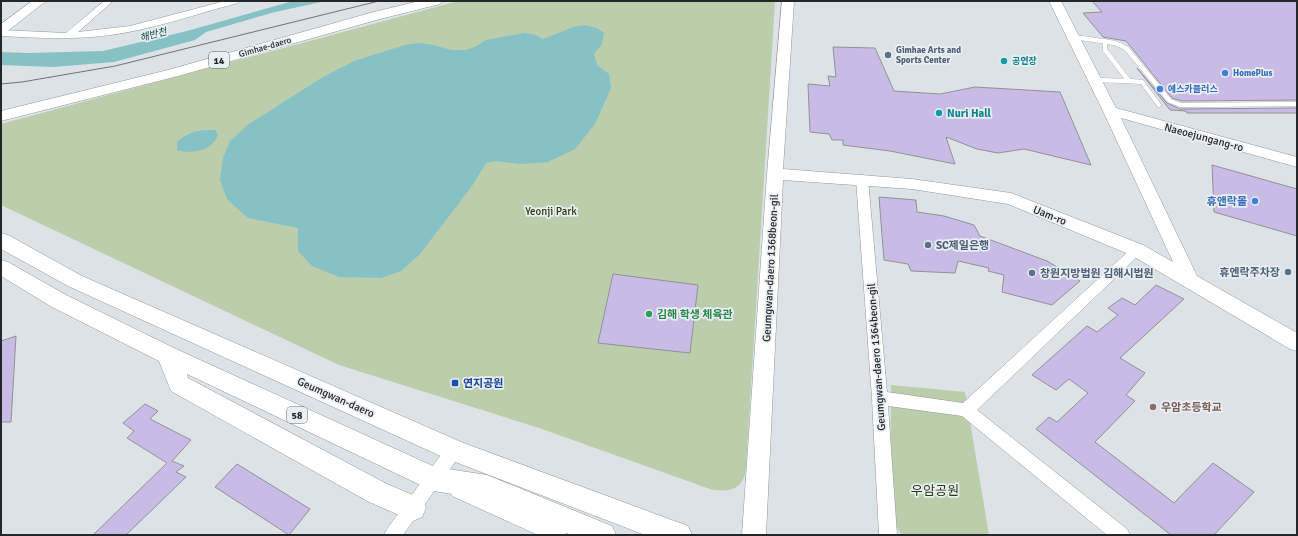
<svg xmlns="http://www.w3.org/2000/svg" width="1298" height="536" font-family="Signika,'Noto Sans KR',sans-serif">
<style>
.green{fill:#bbcdaa}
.water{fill:#86c2c5}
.building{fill:#c8bce7;stroke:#929196}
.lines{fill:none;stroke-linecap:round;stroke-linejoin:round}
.lane-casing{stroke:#93989b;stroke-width:5}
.street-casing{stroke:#93989b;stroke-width:1}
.secondary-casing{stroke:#93989b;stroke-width:1}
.primary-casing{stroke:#93989b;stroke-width:1}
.lane{stroke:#fff;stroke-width:4.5}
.street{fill:#fff;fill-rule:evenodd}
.secondary{fill:#fff;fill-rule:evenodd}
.primary{fill:#fff;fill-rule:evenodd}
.tram{stroke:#707375;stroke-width:1}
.service-dot{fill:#5c6f8a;stroke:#eaeff3;stroke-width:1.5}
.culture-dot{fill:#0f9aa8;stroke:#eaeff3;stroke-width:1.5}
.shop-dot{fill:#3f7fe0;stroke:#eaeff3;stroke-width:1.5}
.leisure-dot{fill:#2e9e5b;stroke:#eaeff3;stroke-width:1.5}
.transit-dot{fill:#1a4fb4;stroke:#eaeff3;stroke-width:1.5}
.education-dot{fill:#8d6e63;stroke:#eaeff3;stroke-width:1.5}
.labels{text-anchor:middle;stroke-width:3.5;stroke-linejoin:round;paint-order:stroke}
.far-street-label{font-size:9px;fill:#242627;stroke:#eaeff3}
.far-service-label{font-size:9px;font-weight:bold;fill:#4e5e75;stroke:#eaeff3;text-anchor:start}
.far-culture-label{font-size:9px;font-weight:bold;fill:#0d838f;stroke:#eaeff3;text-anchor:start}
.far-shop-label{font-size:9px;font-weight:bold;fill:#366cbe;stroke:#eaeff3;text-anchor:start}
.far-water-label{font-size:10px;font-style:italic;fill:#0d4547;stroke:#eaeff3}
.shield{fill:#eaeff3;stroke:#5f6264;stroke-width:1}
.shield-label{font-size:10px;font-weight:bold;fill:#242627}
.culture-label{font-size:11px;font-weight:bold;fill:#0d838f;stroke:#eaeff3;text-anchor:start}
.street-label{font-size:11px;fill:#242627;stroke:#eaeff3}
.shop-label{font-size:11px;font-weight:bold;fill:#366cbe;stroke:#eaeff3;text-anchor:end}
.park-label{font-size:11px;fill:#26390c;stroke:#eaeff3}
.service-label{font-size:11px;font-weight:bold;fill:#4e5e75;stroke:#eaeff3;text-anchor:start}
.leisure-label{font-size:11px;font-weight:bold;fill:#27864d;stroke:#eaeff3;text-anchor:start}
.transit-label{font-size:11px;font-weight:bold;fill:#164399;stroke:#eaeff3;text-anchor:start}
.education-label{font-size:11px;font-weight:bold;fill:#785e54;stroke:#eaeff3;text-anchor:start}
.near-park-label{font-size:13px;fill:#26390c;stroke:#eaeff3}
</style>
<rect width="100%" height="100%" fill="#dde2e6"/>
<!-- green -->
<g class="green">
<path d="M458,1h317l-29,466c-2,23 -16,26 -36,22l-171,-61 -200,-63 -338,-160v-81z"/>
<polygon points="891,385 965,392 989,535 902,535 890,518"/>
</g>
<!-- water -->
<g class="water">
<polygon points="293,1 326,1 275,12 206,32 195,40 114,62 53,67 1,65 1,52 28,53 103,51 187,31"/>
<polygon points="585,25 597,28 604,33 602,44 594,54 597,65 609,74 611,88 595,124 575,149 548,162 521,164 495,161 486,163 472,186 420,254 401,271 381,278 339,277 312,266 298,251 298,228 248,218 227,199 220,180 223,158 230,141 249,124 323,77 354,61 405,45 418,43 434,45 451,50 465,50 475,47 486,40 524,33 536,35 543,39 573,27"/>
<path d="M205,130h10l3,5c-7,17 -26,19 -41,15v-8c9,-8 16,-11 28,-12z"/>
</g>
<!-- building -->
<g class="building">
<polygon points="1092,1 1297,1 1297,100 1182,101 1172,98 1126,41 1103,37 1083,13 1102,12"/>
<polygon points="833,47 875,48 894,91 940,94 975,87 1060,92 1091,165 1024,149 998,153 977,149 946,137 955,164 890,151 843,145 843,140 832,140 829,134 810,132 808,84 830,86 828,76 836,77"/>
<polygon points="1137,68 1167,103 1180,109 1297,108 1297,113 1187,113 1186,111 1170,110"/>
<polygon points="1212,165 1297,189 1297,236 1214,212"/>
<polygon points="879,197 916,200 917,212 944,216 974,225 980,236 1047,261 1080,281 1052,305 1002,292 1004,275 988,271 989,268 958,261 955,273 911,271 908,264 884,260"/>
<polygon points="613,274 698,285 690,353 598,343"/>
<polygon points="1156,285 1184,299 1120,358 1145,373 1126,395 1135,401 1095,442 1174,503 1213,463 1254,492 1214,535 1171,535 1036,429 1049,417 1057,422 1088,393 1069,379 1056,390 1032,375 1087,326 1097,332 1118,315 1108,308 1122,298 1135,305"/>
<polygon points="16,336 11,422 1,422 1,341"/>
<polygon points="145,404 158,411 150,419 191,440 172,461 184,466 176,472 186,477 126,535 93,535 167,463 127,438 134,431 123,423"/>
<polygon points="237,464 310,509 289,535 215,487"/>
</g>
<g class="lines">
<defs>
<g id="lane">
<polyline points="1074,37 1115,43 1126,48 1170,101 1181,105 1297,104"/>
<polyline points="1095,80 1129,81 1105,50 1105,41"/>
<polyline points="1129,81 1142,82 1159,105"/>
</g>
<g id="street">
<path d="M104,1h9l-35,31 52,-6 95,-25h14l-1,2c-42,11 -84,26 -127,32 -37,5 -73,3 -110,1v-6l65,3z"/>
<polygon points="862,175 866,176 868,179 887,392 963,403 1133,247 1137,245 1141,247 1143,250 1141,253 977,410 1127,529 1130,535 1107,535 962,416 888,406 897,535 879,535 872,398 856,179 858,176"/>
<polygon points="454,443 460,445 462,450 460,455 403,535 384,535 387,529 448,445"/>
<polygon points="458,482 564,529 567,535 538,535 452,496 450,490 452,484"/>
</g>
<g id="secondary">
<polygon points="32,1 46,1 5,33 1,34 1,24"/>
<polygon points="782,1 794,1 783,169 912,179 1011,193 1143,245 1173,262 1103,111 1049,1 1061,1 1116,108 1297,157 1297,167 1121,118 1197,276 1297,333 1297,351 1290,349 1131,255 1008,204 912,189 783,180 766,535 742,535 767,174"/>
</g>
<g id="primary">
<polygon points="419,1 442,1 440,4 380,19 178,76 1,121 1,111 168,70 370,13"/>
<polygon points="1,233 8,235 82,276 461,442 688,526 692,535 645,535 445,458 68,286 1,249"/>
<polygon points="1,260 8,262 66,295 176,349 435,467 487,475 612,526 616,535 571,535 486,499 433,491 187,374 188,378 387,484 422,499 426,508 422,517 413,521 369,502 171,391 159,361 52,307 1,276"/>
</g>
</defs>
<!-- lane casing -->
<use href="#lane" class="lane-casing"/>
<!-- street casing -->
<use href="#street" class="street-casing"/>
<!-- secondary casing -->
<use href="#secondary" class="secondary-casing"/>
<!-- primary casing -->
<use href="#primary" class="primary-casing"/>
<!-- lane -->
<use href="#lane" class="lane"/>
<!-- street -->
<use href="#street" class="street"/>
<!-- secondary -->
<use href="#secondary" class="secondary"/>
<!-- primary -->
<use href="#primary" class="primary"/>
<!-- tram -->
<polyline class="tram" points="1,84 22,82 115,66 379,1"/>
</g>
<!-- markers -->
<g class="service-dot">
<circle cx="888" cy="55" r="4"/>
<circle cx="928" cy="245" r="4"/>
<circle cx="1288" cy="272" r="4"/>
<circle cx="1032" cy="273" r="4"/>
</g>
<g class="culture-dot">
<circle cx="1004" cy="61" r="4"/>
<circle cx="939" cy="113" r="4"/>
</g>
<g class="shop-dot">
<circle cx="1225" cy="73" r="4"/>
<circle cx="1160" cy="89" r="4"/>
<circle cx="1255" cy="201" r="4"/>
</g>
<circle class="leisure-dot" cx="649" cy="314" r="4"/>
<rect class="transit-dot" x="451" y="379" width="8" height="8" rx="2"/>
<circle class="education-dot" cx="1153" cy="407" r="4"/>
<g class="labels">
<!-- far-street labels -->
<g class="far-street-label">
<text transform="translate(265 47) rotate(-16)" y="3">Gimhae-daero</text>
</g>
<!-- far-service labels -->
<g class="far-service-label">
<text x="896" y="53">Gimhae Arts and<tspan x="896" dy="10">Sports Center</tspan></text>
</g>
<!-- far-culture labels -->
<g class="far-culture-label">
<text x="1012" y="64">공연장</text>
</g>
<!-- far-shop labels -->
<g class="far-shop-label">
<text x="1233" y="76">HomePlus</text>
<text x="1168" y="92">에스카플러스</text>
</g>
<!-- far-water labels -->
<g class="far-water-label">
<text transform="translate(153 34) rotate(-15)" y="4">해반천</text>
</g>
<!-- shield labels -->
<g class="shield">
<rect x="209" y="52" width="20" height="16" rx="3"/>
<rect x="287" y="407" width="20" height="16" rx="3"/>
</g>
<g class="shield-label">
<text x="219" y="64">14</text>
<text x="297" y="419">58</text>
</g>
<!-- culture labels -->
<g class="culture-label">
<text x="947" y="117">Nuri Hall</text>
</g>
<!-- street labels -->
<g class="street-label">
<text transform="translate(1204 137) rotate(15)" y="4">Naeoejungang-ro</text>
<text transform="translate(1050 215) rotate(22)" y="4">Uam-ro</text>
<text transform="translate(770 268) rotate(-87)" y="4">Geumgwan-daero 1368beon-gil</text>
<text transform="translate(876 357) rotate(-94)" y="4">Geumgwan-daero 1364beon-gil</text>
<text transform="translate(336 397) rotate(24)" y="4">Geumgwan-daero</text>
</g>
<!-- shop labels -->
<g class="shop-label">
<text x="1247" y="205">휴앤락몰</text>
</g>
<!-- park labels -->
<g class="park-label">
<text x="551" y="215">Yeonji Park</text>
</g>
<!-- service labels -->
<g class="service-label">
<text x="936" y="249">SC제일은행</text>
<text x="1280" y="276" text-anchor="end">휴엔락주차장</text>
<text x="1040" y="277">창원지방법원 김해시법원</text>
</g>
<!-- leisure labels -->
<g class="leisure-label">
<text x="657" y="318">김해 학생 체육관</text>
</g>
<!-- transit labels -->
<g class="transit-label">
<text x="463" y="387">연지공원</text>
</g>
<!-- education labels -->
<g class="education-label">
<text x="1161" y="411">우암초등학교</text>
</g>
<!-- near-park labels -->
<g class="near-park-label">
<text x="935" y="495">우암공원</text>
</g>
</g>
<!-- border -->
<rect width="1298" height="536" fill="none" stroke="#242627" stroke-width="4"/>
</svg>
